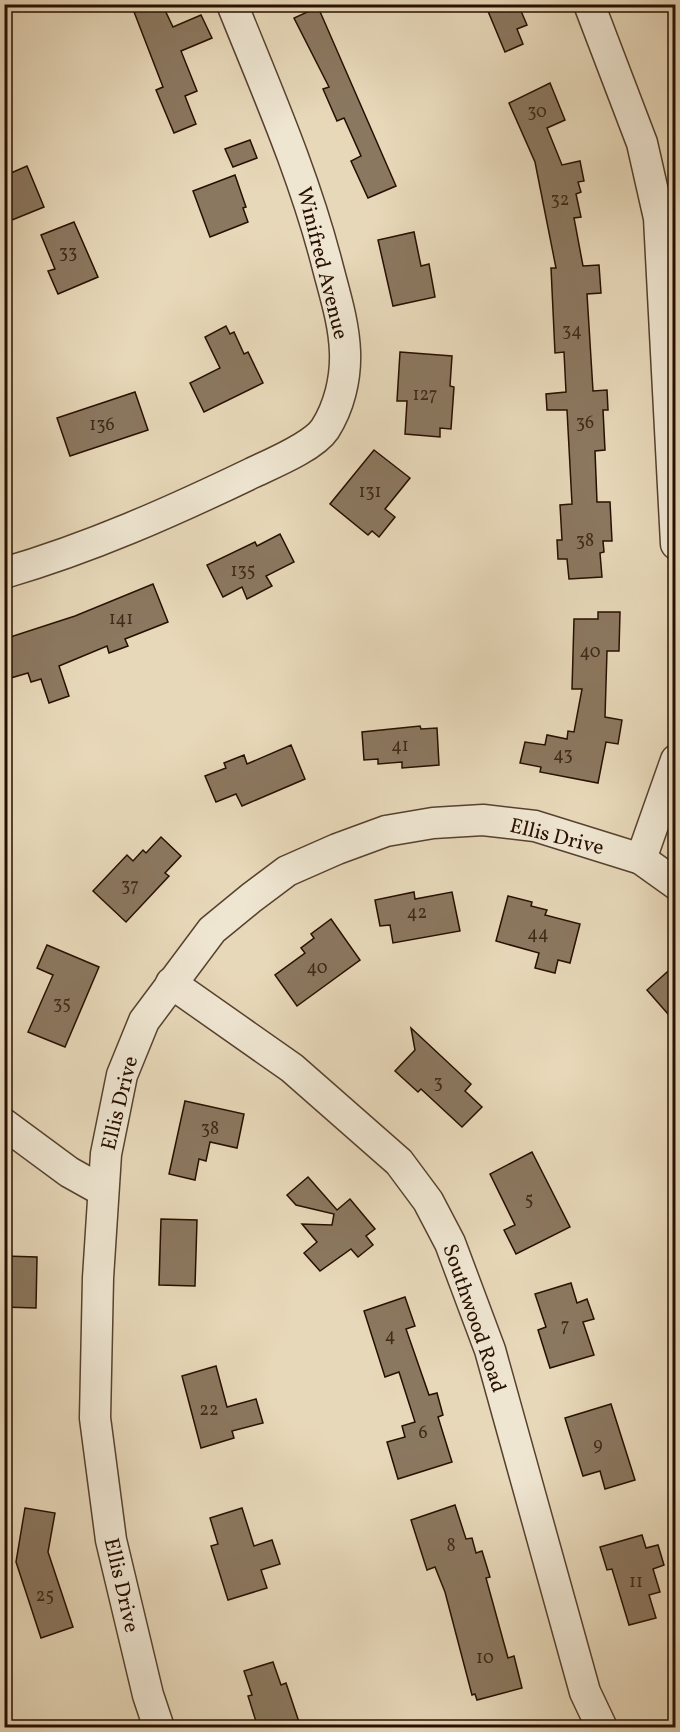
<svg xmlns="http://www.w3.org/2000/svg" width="680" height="1732" font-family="Vollkorn,serif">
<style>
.building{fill:#8b7860;stroke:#270f00;stroke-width:1.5}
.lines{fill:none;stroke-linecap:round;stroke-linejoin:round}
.minor-casing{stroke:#57412e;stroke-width:33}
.minor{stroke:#efe6d2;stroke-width:30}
.labels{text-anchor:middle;stroke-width:4.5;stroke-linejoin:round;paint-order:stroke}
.number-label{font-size:18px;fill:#402918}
.street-label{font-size:21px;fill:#270f00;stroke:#efe6d2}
</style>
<rect width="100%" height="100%" fill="#e7d8b9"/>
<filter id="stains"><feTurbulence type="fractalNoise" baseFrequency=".00333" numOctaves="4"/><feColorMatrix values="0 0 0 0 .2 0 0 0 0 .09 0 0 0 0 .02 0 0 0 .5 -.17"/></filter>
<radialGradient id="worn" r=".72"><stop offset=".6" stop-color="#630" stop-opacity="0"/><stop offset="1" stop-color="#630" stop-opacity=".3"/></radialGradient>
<!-- building -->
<g class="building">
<polygon points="131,4 162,4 173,27 201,15 212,38 181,51 197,91 185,96 196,124 174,133 156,90 163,87"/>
<polygon points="485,4 518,4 527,25 517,29 523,44 505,52"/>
<polygon points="318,7 396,186 368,198 351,161 361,156 344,118 337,121 323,89 329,87 294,18"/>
<polygon points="550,83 565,120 547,128 562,165 580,161 584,181 578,182 581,192 576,194 581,217 574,218 583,266 599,265 601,293 587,294 593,391 607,390 608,410 603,410 605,450 595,451 597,502 610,502 612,541 603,541 604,552 600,553 602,577 569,579 567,559 558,559 557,540 562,540 560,505 572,504 567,410 547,410 546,394 566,392 564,352 555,353 551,268 556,268 535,162 509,103"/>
<polygon points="250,140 257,158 233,167 225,149"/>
<polygon points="27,166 44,207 12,220 4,201 4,176"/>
<polygon points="235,175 246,207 243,208 248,222 210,237 193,191"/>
<polygon points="74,222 98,277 58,294 48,271 55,269 41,235"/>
<polygon points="414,232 421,266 429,264 435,297 393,306 378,240"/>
<polygon points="226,326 230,334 234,332 244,354 248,352 263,383 204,412 190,383 220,368 205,337"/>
<polygon points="400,352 452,356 450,386 454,387 451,429 440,428 440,437 405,434 407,401 397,401"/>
<polygon points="135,392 148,430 70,456 57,418"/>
<polygon points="374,450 410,478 385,509 395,517 379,537 372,531 368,535 330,504"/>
<polygon points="280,534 294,562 266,576 272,586 247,599 242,587 223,597 207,565 255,542 257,546"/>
<polygon points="153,584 168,622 125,639 128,646 109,653 107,646 59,666 69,696 49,703 41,679 31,682 28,673 4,680 4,639 75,616"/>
<polygon points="598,612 620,612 619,651 607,651 605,717 622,720 618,744 606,742 598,783 540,772 541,767 520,763 525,742 545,745 547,735 567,739 568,731 574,732 582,689 572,689 574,619 598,619"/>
<polygon points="420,726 421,729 437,728 439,765 402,768 402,762 378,764 378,759 364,760 362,732"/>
<polygon points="291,745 305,779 242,806 236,794 216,802 205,776 226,768 224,763 244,755 247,764"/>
<polygon points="161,837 181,856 165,873 169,876 126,922 93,891 127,855 133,861 143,850 146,853"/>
<polygon points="414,892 415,899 452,892 460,931 393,943 390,925 380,926 375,900"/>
<polygon points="508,896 532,902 531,906 547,910 545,915 580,924 570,963 558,960 555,973 535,968 539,953 496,941"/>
<polygon points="331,919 360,960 297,1006 275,975 305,953 301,948 314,938 311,934"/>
<polygon points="47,945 99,967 65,1047 28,1032 53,975 37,968"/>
<polygon points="675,965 675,1022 647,990"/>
<polygon points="411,1028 471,1084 465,1091 482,1107 462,1127 421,1089 418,1092 395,1071 415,1050"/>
<polygon points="185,1101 244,1114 237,1148 210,1142 206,1161 199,1159 195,1180 169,1174"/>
<polygon points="532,1152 570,1227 516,1254 504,1230 515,1225 490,1174"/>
<polygon points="308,1177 337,1210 350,1199 375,1229 366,1236 373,1245 358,1257 351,1249 320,1271 304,1253 317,1242 302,1224 332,1225 334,1214 296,1205 287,1195"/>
<polygon points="161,1219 197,1220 195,1286 159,1285"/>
<polygon points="4,1256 37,1257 36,1308 4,1307"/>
<polygon points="571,1283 577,1303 587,1299 594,1319 583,1322 594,1355 550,1368 538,1330 546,1327 535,1294"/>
<polygon points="405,1297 415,1326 406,1329 429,1395 437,1393 443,1415 438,1417 452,1462 398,1479 387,1442 405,1437 402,1426 415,1422 399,1372 385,1377 364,1311"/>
<polygon points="216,1366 227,1407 256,1399 263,1423 232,1431 234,1438 201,1448 182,1376"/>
<polygon points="611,1404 635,1480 605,1489 600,1471 583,1476 565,1418"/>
<polygon points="455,1505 466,1539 472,1538 476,1553 482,1551 490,1577 486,1578 508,1658 514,1656 522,1688 477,1700 475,1694 472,1695 445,1592 435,1567 427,1570 411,1520"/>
<polygon points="25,1508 55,1513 48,1552 73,1627 41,1638 16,1562"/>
<polygon points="242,1508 254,1546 272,1540 280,1564 261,1570 267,1588 228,1600 211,1546 218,1544 210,1518"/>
<polygon points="642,1535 646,1548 658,1545 664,1565 653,1569 660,1592 649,1595 656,1618 629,1625 612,1569 607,1570 600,1547"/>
<polygon points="273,1662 281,1685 286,1683 301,1728 258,1728 248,1696 252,1695 244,1671"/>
</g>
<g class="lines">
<defs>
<g id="minor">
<polyline points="589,4 642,143 659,218 676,544"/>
<path d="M4,573c86,-25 167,-61 248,-100 19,-9 61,-26 73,-44 14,-22 21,-50 20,-77 -1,-29 -10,-57 -17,-84 -23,-91 -61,-177 -96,-264"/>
<polyline points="641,859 676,760"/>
<polyline points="171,983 292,1068 399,1162 428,1201 450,1243 490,1350 585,1692 602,1728"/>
<polyline points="4,1124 69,1172 103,1191"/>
<polyline points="159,1728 148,1695 111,1540 95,1418 98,1278 106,1154 122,1075 144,1021 212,930 251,898 287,871 337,849 386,831 433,823 483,820 535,826 641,859 676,884"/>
</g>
</defs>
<!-- minor casing -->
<use href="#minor" class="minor-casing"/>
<!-- minor -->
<use href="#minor" class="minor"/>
</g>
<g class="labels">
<!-- number labels -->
<g class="number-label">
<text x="537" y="117">30</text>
<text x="560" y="205">32</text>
<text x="68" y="258">33</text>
<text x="572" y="336">34</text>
<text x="425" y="400">127</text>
<text x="585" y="428">36</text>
<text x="102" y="430">136</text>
<text x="370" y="497">131</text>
<text x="585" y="546">38</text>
<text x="243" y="576">135</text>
<text x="121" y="624">141</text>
<text x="590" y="657">40</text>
<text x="400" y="751">41</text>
<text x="563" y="760">43</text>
<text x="130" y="891">37</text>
<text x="417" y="918">42</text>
<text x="538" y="939">44</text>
<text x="317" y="973">40</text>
<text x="62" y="1009">35</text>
<text x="438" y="1088">3</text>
<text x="210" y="1134">38</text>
<text x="529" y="1205">5</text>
<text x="565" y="1331">7</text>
<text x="390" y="1341">4</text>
<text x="209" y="1415">22</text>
<text x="423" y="1438">6</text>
<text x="598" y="1450">9</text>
<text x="451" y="1551">8</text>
<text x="636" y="1587">11</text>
<text x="45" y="1601">25</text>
<text x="485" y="1663">10</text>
</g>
<!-- street labels -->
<g class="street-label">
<text transform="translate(323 263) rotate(76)" y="7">Winifred Avenue</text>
<text transform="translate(557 836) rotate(14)" y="7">Ellis Drive</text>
<text transform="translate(119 1103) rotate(-76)" y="7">Ellis Drive</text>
<text transform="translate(475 1318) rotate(71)" y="7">Southwood Road</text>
<text transform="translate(122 1585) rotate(77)" y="7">Ellis Drive</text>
</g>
</g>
<!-- margin -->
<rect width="680" height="1732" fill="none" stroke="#e7d8b9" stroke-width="24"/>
<rect x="6" y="6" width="668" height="1720" fill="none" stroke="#270f00" stroke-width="3"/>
<rect x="12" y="12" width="656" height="1708" fill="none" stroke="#270f00" stroke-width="1.5"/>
<rect width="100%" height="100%" filter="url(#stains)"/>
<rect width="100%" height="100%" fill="url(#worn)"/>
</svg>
